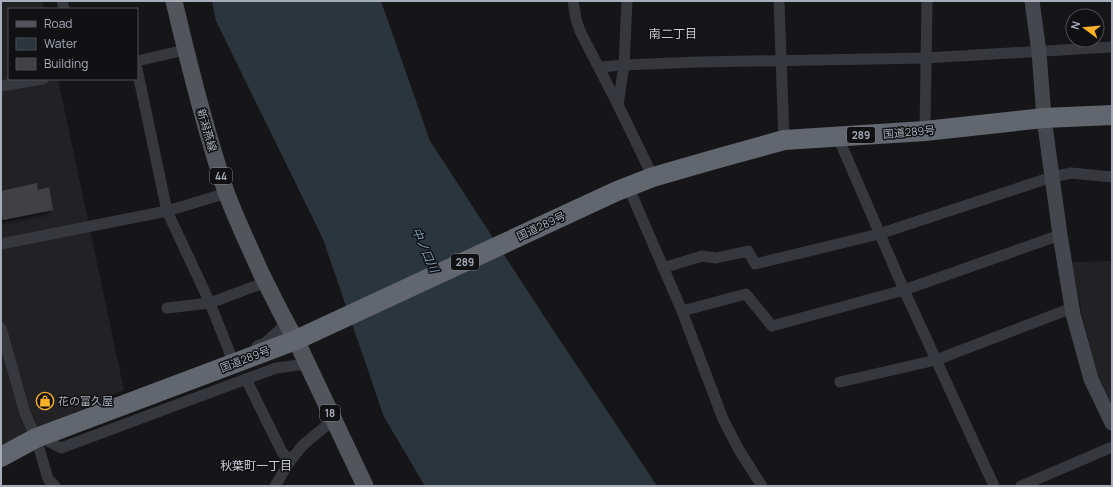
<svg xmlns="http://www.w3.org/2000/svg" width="1113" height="487" font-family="Manrope,'Noto Sans JP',sans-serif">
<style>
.built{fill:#222225}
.water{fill:#2b353d}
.building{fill:#404145;filter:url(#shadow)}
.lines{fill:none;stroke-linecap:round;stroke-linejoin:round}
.street{stroke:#36383d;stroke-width:11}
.secondary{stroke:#44474d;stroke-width:15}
.primary{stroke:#52555c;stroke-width:17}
.highway{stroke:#62666f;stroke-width:20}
.labels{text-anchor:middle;stroke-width:3;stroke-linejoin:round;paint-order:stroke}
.shield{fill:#111113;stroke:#7a7e87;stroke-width:1}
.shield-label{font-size:10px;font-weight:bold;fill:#a7adb9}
.street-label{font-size:11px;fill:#a7adb9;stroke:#111113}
.poi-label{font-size:11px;fill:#a7adb9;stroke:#111113;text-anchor:start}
.neighbourhood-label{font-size:12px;fill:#c8ccd5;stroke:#111113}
.water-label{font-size:12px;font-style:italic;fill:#7b9cb6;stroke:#111113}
</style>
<defs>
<filter id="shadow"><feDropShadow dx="-3.5" dy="3.5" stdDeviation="2" flood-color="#0009"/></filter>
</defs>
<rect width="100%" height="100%" fill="#161618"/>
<!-- built -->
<g class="built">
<polygon points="1,1 42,1 44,9 9,9 9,79 58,79 124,390 1,446"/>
<polygon points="1112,261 1112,406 1096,370 1081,310 1072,262"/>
</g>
<!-- water -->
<polygon class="water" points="212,1 381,1 430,141 555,333 657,486 425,486 384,417 323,239 216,21"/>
<!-- building -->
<polygon class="building" points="37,183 38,190 49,187 53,210 3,220 1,212 1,191"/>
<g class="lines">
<!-- street -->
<g class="street">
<polyline points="62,1 64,9"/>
<polyline points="573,1 576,19 580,31 618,105"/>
<polyline points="627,1 624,65 618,105 653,177"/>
<polyline points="779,1 784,140"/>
<polyline points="137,61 185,50"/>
<polyline points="600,67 624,65 699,62 926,58 1112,47"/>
<polyline points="137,69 167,211 210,303 231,356"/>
<polyline points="1,86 43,79"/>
<polyline points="925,131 927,1"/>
<polyline points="838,137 904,290 994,486"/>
<polyline points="628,186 682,311 723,419 739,450 762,486"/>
<polyline points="1,244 167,211 227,193"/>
<polyline points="663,268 702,256 716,258 748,251 755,264 879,234 1052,177 1071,173 1112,177"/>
<polyline points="167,308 210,303 266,282"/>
<polyline points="682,311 746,294 772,326 904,290 1060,235"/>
<polyline points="1,328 25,413 36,438 48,479 55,486"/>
<polyline points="257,346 265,343 286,324"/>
<polyline points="246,379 282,452 290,461"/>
<polyline points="840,382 936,360 1072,308"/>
<polyline points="41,436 40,437 61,448 276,368 307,364"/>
<polyline points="275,486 290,461 303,445 333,420"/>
<polyline points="1021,486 1112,447"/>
</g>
<!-- secondary -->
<polyline class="secondary" points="1032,1 1039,52 1044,118 1060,235 1073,314 1091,379 1112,423"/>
<!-- primary -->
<path class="primary" d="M174,1c15,64 31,128 52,191 10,27 23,54 35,81 11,22 22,45 35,67l69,146"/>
<!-- highway -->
<polyline class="highway" points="1,457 36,438 296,340 617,191 653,177 712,160 784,140 925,131 1044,118 1112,115"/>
</g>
<!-- icons -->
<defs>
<symbol id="shop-ring" viewBox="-11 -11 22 22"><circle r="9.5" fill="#111113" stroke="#feb127" stroke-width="1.5"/><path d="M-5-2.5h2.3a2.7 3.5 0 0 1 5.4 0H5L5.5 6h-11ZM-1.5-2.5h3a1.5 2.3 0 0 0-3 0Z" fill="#feb127"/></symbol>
</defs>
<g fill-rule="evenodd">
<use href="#shop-ring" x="35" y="391" width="20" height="20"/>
</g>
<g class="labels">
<!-- shield labels -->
<g class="shield">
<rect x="847" y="127" width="28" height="16" rx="3"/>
<rect x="210" y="168" width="22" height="16" rx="3"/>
<rect x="451" y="254" width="28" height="16" rx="3"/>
<rect x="320" y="405" width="20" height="16" rx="3"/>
</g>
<g class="shield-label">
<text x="861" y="139">289</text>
<text x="221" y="180">44</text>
<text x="465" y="266">289</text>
<text x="330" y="417">18</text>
</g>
<!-- street labels -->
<g class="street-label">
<text transform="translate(207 130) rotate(74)" y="4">新潟燕線</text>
<text transform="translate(909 132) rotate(-5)" y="4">国道289号</text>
<text transform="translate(541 226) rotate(-25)" y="4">国道289号</text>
<text transform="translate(245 359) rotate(-21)" y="4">国道289号</text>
</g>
<!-- poi labels -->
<g class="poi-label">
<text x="58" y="405">花の富久屋</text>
</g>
<!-- neighbourhood labels -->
<g class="neighbourhood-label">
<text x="673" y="38">南二丁目</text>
<text x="256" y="470">秋葉町一丁目</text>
</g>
<!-- water labels -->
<g class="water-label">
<text transform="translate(425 250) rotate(66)" y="4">中ノ口川</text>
</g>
</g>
<!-- border -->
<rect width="1113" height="487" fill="none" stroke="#a7adb9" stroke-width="4"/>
<!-- legend -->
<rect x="8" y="8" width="130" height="72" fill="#111113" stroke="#4d4f55"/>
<rect x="16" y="21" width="20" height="6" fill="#52555c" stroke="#4d4f55"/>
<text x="44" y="28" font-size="12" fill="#a7adb9">Road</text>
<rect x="16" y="38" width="20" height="12" fill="#2b353d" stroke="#4d4f55"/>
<text x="44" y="48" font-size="12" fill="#a7adb9">Water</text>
<rect x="16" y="58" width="20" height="12" fill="#404145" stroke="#4d4f55"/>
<text x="44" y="68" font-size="12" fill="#a7adb9">Building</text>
<!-- north arrow -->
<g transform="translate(1085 28) rotate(286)"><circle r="19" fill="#111113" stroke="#4d4f55"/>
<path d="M0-3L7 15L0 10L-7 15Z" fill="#feb127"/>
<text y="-6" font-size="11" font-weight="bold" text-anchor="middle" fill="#a7adb9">N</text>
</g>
</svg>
